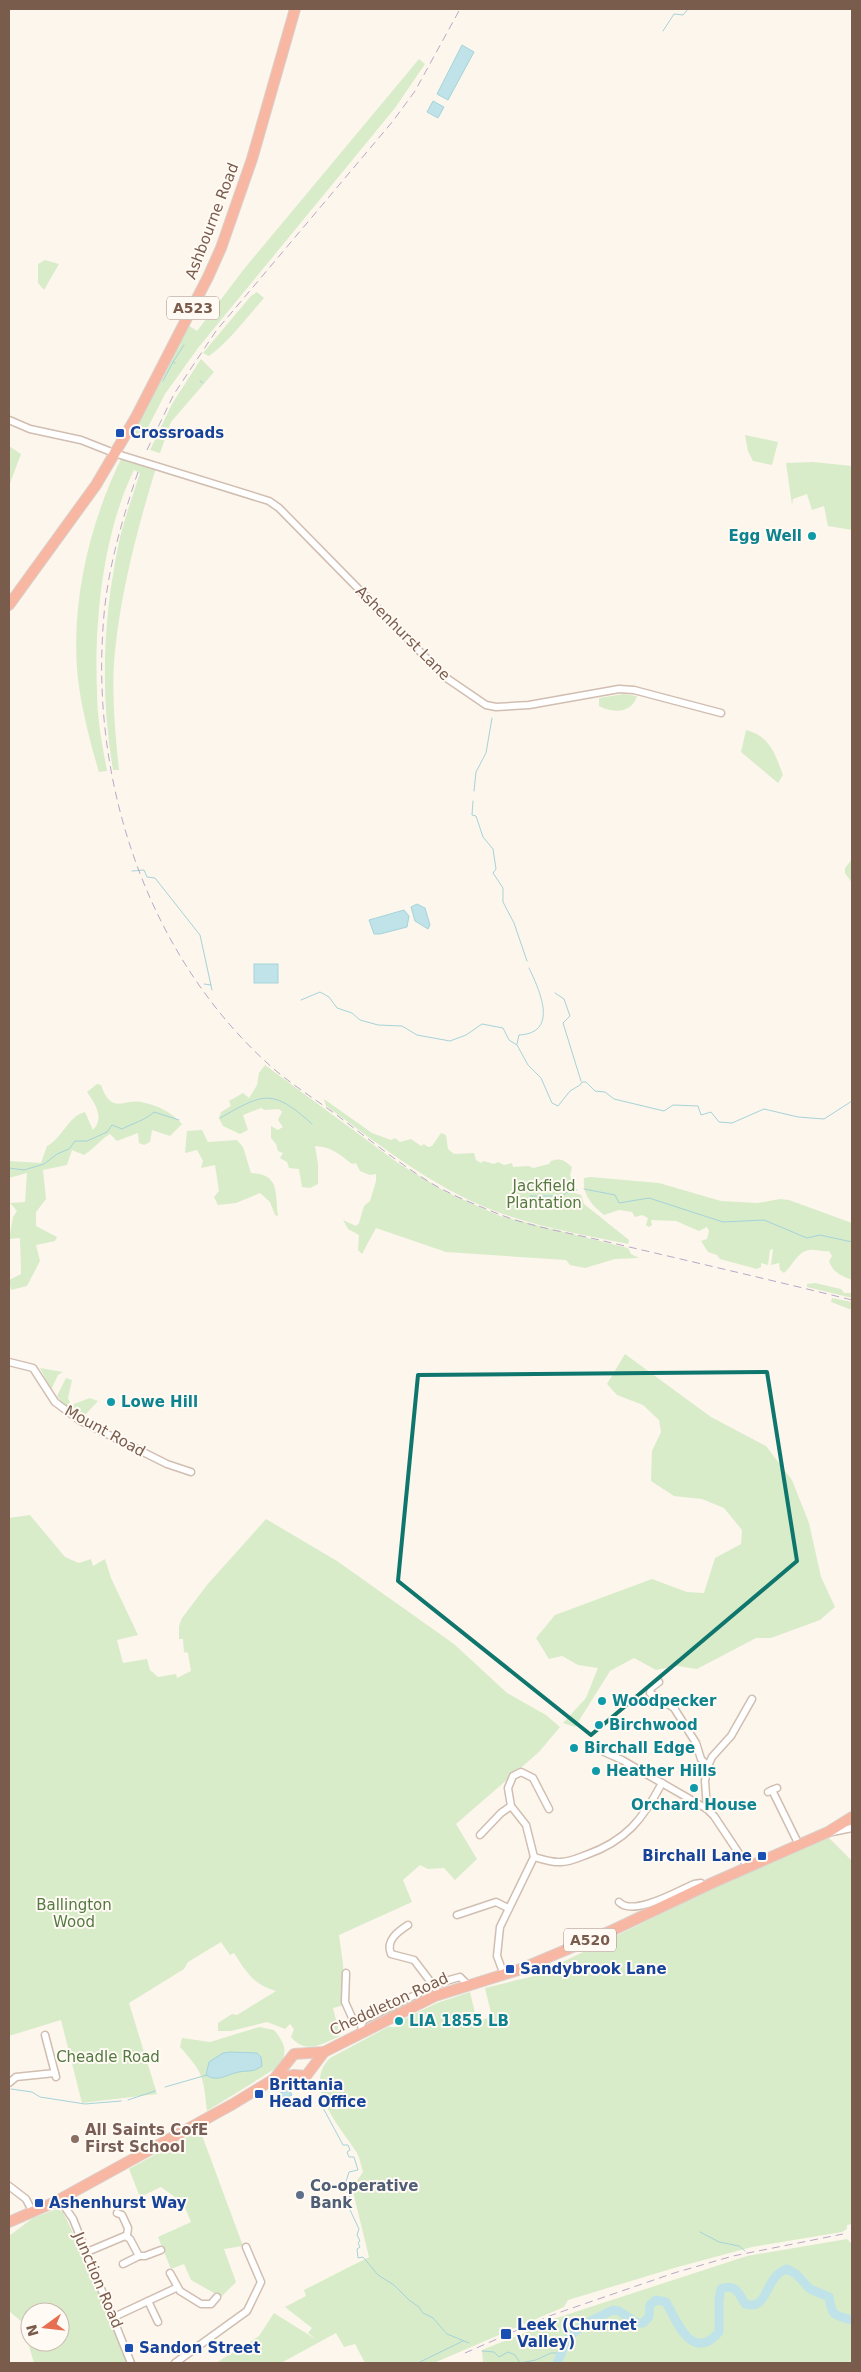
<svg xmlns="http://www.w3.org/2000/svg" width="861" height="2372" font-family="'DejaVu Sans',sans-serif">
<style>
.green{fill:#d8ecc9;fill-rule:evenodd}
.water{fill:#bfe3e8;stroke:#a5d3da}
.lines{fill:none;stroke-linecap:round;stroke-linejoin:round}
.stream{stroke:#a5d3da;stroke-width:1}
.river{stroke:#bfe3e8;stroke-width:9}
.minor-casing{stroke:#d1beb0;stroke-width:9}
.highway-casing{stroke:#dad1cd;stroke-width:12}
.minor{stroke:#fff;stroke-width:6}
.highway{stroke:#f7b7a3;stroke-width:10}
.rail{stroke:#b9a8c9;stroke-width:1;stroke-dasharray:8 5;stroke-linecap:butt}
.marked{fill:none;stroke:#0f766e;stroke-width:4;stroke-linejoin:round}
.transit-dot{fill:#1a4fb4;stroke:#fffaf3;stroke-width:2}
.culture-dot{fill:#0f9aa8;stroke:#fffaf3;stroke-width:2}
.education-dot{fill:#8d6e63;stroke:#fffaf3;stroke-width:2}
.service-dot{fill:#5c6f8a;stroke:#fffaf3;stroke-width:2}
.labels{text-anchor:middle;stroke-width:4;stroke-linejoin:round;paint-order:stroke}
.shield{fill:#fffaf3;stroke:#a28b7f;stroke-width:1}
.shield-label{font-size:14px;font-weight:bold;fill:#7a5c4d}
.street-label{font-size:15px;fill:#7a5c4d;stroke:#fffaf3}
.transit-label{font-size:15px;font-weight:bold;fill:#164399;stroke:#fffaf3;text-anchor:start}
.culture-label{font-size:15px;font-weight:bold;fill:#0d838f;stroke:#fffaf3;text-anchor:start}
.park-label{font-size:15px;fill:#537a41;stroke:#fffaf3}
.education-label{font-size:15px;font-weight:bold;fill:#785e54;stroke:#fffaf3;text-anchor:start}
.service-label{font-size:15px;font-weight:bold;fill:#4e5e75;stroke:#fffaf3;text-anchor:start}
</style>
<rect width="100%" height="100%" fill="#fdf6ec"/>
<!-- green -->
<g class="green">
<polygon points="419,59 425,64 395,108 198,348 165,394 142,439 131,434 188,325 197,331 244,269"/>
<polygon points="45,260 59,264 44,290 38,283 38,264"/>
<path d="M257,292l7,6c-17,19 -34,43 -55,58l-6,-3 48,-57z"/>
<polygon points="201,359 214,372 171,422 160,453 150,450 172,404"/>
<polygon points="745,435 778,442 772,465 753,461 748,451"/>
<polygon points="9,446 21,454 9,486"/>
<path d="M122,457l34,11c-18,58 -35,123 -41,183 -4,40 0,80 4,119h-6c-13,-76 -10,-152 6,-228 5,-23 14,-46 21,-69l-6,-3c-31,63 -40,152 -37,221 0,27 5,53 10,80l-8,1c-8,-26 -18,-66 -21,-93 -8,-74 11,-155 44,-222z"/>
<polygon points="813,462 852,466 852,530 828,526 824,506 812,510 807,494 793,499 792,505 786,463"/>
<path d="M624,694l13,2c-5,18 -25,17 -38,10v-8z"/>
<path d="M746,730c24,6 29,24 37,45l-5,8 -37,-31z"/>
<polygon points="852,850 852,883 845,873 845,868 852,859"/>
<path d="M265,1065l133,98 48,29 54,24 128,32 3,6 8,4 -24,1 -30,9 -15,-3 -4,-5 -120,-8 -70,-24 -14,26 -4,-4 1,-15 -11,-6 -5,-9 13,6 3,-3 5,-17 6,-5 6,-20v-7l-6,1 -10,-4 -4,-8 -4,1c-13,-10 -20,-17 -37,-18l3,18v20l-8,4 -8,-1 -3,-18 -10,-1 -2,-6 -7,-4 3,-5 -5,-2 -2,-7 -5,-6v-12l7,4 5,-3 -5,-7 4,-8 -3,-3 -14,1 -4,-2 -18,7 5,15 -8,4 -17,-8 -4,-8 2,-6 10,-6 -2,-5 14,-8 6,5 8,-13 2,-12z"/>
<path d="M97,1084l4,1c10,30 22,14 40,17 18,4 29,9 41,22l-12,12 -18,-6 -2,12 -6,3 -5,-2 -1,-10 -21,8 -7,-7c-10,6 -15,14 -26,21l-12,-5 -5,15 -24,5 3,29 -10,13v14l21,11 -2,4 -19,4 4,16 -13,25 -16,4 -2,-10 12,-6 -1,-36 -11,1 4,-22 4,-6 -7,-8 15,-1 2,-29 -18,5v-17l32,2 6,-17c15,-7 21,-30 38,-34l8,18c12,-13 2,-26 -6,-38z"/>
<path d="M324,1099l48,34 19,7 4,-2 5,4 11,-3 10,7 3,-2 4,3 4,-1 9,-13 5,2 2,14 6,5 20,-1 2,7 5,3 2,-2 11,3 4,-2 6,3 8,-2 1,4 16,-1 4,2 16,-4 2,-3c10,-4 14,0 21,6l-2,9 5,7 -3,9 9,3 3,9 45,36 -1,4c-49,-10 -102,-19 -148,-39 -57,-25 -104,-63 -154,-99z"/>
<path d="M202,1130l6,12 29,-2 6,7 8,26c29,1 24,19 27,43l-3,-1 -5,-13 -10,-9 -24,10 -18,2 -4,-8 5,-6 -4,-26 -14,3 2,-7 -6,-11 -12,3 2,-22z"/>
<path d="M590,1177l69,6 62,18 37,2 22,-4 9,1 63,23v57c-10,-4 -19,-7 -23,-19l3,-5 -3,-5c-7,1 -13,-2 -19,-1 -13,1 -18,17 -26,23l-4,-3 -1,-7 -8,2 2,-16 -3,1 -2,15 -7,-2v4l-4,2 -37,-10 -3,-4 -9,-3 -7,-11 6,-2 2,-8 -2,-4 -8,4 -23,-10 -25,-1 1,5 -3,2 -3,-2 2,-7 -6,-3 -7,2 -3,-5 -13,-2 -15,5c-12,-10 -22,-20 -20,-37z"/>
<polygon points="815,1283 841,1289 844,1293 852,1293 852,1298 807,1287 807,1284"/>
<polygon points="832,1298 852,1302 852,1310 831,1302"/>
<polygon points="625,1354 711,1417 766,1446 792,1480 809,1523 821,1577 835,1607 820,1620 771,1638 756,1638 697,1669 677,1666 656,1670 634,1658 610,1671 575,1727 563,1723 586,1698 598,1668 578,1665 562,1656 549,1659 536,1638 555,1615 652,1579 687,1592 704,1593 715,1558 741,1544 742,1530 724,1508 702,1499 674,1496 651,1481 652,1451 661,1432 659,1420 643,1405 617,1395 607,1384"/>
<polygon points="40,1368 63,1372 58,1375 51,1390"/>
<polygon points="66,1378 72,1380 68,1398 71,1405 90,1398 98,1401 83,1417 63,1404 57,1396"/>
<path d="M30,1515l35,42 14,6 12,-4 2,7 12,-7 6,19 27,57 -21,5 6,23 24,-4 3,11 8,7 18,-3 1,4 14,-7 -3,-18 -4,-1 -1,-13h-4v-13l3,-8 25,-33 59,-66 71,42 117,83 53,49 39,22 14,12 -21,25 -83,72 21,35 -22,21 -11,-12 -16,1 -8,-4 -17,15 9,22 -73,33 4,29 1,41 -11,3 7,28c-18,8 -34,19 -49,1l3,-8 -4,-5 -5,5 -18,-7 -36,9h-13v-8l14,-9 5,1 39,-24c-23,-7 -29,-18 -42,-38l-4,2 -9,-13 -33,20 -4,7 -55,34 28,91 -75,9 -21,-83 -52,16v-518z"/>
<path d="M829,1838l23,23v363l-5,1v4l-5,3 -90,15 -78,21 -106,32 -4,7 -130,56h-69l-10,-19 -11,3 -8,-14 -55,30h-65l43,-27 15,-23 43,27 -9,-7 4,-5 -27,-21 21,-11 -2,-6 65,-33 -17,-69 11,-16c-2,-6 -3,-13 -6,-19 -15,-24 -56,-67 -27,-95l58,-31h10l6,-8 33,-16 33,-11 7,29 15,-4 -7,-29 49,-12 186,-91z"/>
<path d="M259,2027l15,3c11,13 15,23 4,37l-71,44c-4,-35 -3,-37 -27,-64l2,-9 28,4z"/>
<polygon points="200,2130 243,2246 224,2249 236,2282 221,2297 191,2280 184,2264 171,2269 158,2237 191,2222 183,2203 161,2187 140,2197 129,2169"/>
<path d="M57,2209l6,3 21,44 44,107h-94l-12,-41 -13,-11v-75l24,-18zM30,2312h30v30h-30z"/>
<polygon points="847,2239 852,2244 852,2363 483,2363 482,2350 537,2328 538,2324 747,2256"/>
</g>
<!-- water -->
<g class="water">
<polygon points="462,45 474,52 448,100 437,94"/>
<polygon points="433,101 444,107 438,118 427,112"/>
<polygon points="417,904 425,908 430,925 428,929 415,921 411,907"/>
<polygon points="404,910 409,916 407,927 380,934 374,934 369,920"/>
<rect x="254" y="964" width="24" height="19"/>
<path d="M231,2052l26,1 4,4 1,9c-10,7 -13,4 -23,6 -12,2 -21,11 -33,3l3,-13 14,-9z"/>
<polygon points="285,2091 290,2091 292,2095 272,2104 271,2097"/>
</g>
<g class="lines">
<!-- stream -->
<g class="stream">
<polyline points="663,31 674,14 683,15 688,9"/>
<polyline points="175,363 173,362 184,345"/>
<polyline points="163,381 173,362"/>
<polyline points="200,381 203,383"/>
<polyline points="474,791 476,772 486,753 492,718"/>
<polyline points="473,801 472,815 476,816 483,837 493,849 496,869 493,873 503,888 503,902 514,923 527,961"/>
<polyline points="132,871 144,870 147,877 155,878 200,935 212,990"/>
<polyline points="204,984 211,985"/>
<polyline points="555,993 564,999 570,1016 563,1023 581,1081"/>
<polyline points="301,1000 320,992 329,997 337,1008 352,1013 360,1020 378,1025 402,1026 417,1035 450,1041 466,1035 482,1024 503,1028 509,1040 517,1045 528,1065 541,1078 552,1103 558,1106 570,1091 580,1085 582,1082 586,1082 595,1091 605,1092 614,1099 664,1111 673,1105 698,1106 701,1115 711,1112 719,1122 732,1123 764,1109 798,1117 824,1119 852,1101"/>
<path d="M517,1044l2,-9c41,-2 20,-46 10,-67"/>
<path d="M220,1118c44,-25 52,-30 92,6"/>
<path d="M9,1168l15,2 20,-6 13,-10 12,-5 6,-8h12l20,-9 5,-7 10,4c11,-6 22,-8 32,-17l25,8"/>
<polyline points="584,1189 615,1195 619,1203 649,1198 723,1222 764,1220 807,1238 820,1235 852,1242"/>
<polyline points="530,1196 562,1196 570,1190 577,1190"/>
<polyline points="283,2085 284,2092"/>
<polyline points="165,2087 207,2075"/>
<polyline points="11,2089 32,2092 40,2097 85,2104 121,2101"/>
<polyline points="128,2100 155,2091"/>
<polyline points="322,2106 343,2145 348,2145 350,2150 347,2152 349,2157 354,2157 358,2170 349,2172 344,2188 350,2197 350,2210 359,2229 357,2235 360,2241 358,2243 360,2247 357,2249 358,2258 363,2257 378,2275 394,2285 409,2300 419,2307 423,2313 433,2318 447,2334 469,2343"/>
<polyline points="700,2232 719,2242 739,2246 745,2251"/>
<polyline points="482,2351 494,2352 499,2357 508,2352 515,2355 520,2363 536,2360 551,2353 563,2353"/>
<polyline points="418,2363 463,2341"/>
</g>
<!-- river -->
<path class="river" d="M557,2363l11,-25 16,-14 29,-14 6,1 18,12h6l6,-6 1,-12 6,-5 10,2c11,20 26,61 53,30v-33l2,-10c15,-6 18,5 24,15 25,7 18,-27 42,-35l9,5 14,15 19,8c3,20 6,18 23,23"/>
<defs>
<g id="minor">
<polyline points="9,420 30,429 81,440 114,453 269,501 279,508 445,677 486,705 496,707 529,705 619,689 634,690 721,713"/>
<polyline points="9,1362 33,1368 55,1402 79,1420 167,1464 191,1472"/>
<polyline points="659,1682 651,1688 650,1693 674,1708 696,1743 701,1759 708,1766"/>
<polyline points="604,1752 622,1760 707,1809 714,1816 748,1867"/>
<polyline points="772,1790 799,1845"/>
<polyline points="768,1792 777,1788"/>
<polyline points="707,1809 705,1781 708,1766 712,1757 731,1736 752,1699"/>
<polyline points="832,1832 852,1828"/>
<polyline points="480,1835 501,1813 511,1806"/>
<path d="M534,1857c8,2 18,6 27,5 8,0 17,-4 25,-7 40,-14 57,-36 76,-72"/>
<path d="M619,1902c14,15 59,-11 75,-18l7,-1 2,4"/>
<polyline points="457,1915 496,1902 508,1908"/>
<path d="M408,1925c-9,6 -23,15 -17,29l23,6 22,29"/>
<polyline points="346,1973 345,2002 354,2022 362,2022"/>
<polyline points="504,1975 497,1956 500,1927 534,1857 526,1825 511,1806 508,1788 513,1776 521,1772 533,1778 549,1809"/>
<polyline points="362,2031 361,2025 364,2020 442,1982 460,1977 468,1985"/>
<polyline points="45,2035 56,2077"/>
<polyline points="9,2083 16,2077 55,2073"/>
<polyline points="9,2186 26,2199 33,2213"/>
<polyline points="60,2200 73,2219 131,2363"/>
<polyline points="117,2213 122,2215 128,2228 127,2236"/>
<polyline points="87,2252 125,2236 130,2239 139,2256 145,2256 161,2250"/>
<polyline points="123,2264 139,2256"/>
<polyline points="170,2273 180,2291 201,2304 211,2304 217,2297"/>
<polyline points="148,2301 158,2322"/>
<polyline points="114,2317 176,2288"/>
<polyline points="175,2363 247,2311 261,2282 246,2247"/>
</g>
<g id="highway">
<polyline points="9,605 96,485 136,417 208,277 221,248 252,159 295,9"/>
<polyline points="274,2079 294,2075 306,2076 324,2052 435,1996 518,1970 613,1930 712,1883 828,1832 852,1817"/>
<polyline points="9,2222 55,2202 233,2104 274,2079 294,2054 324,2052"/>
</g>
</defs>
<!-- minor casing -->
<use href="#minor" class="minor-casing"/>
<!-- highway casing -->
<use href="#highway" class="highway-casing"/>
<!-- minor -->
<use href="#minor" class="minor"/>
<!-- highway -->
<use href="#highway" class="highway"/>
<!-- rail -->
<g class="rail">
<polyline points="147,450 174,394 216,331 393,121 415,91 460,9"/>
<path d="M138,472c-17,51 -32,102 -35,156 -11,157 45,325 162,433 23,22 52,39 77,58 29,22 58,45 89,64 20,12 43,21 65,30 34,14 75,20 112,29 81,19 163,38 244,58"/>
<polyline points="465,2353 552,2315 674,2273 733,2256 843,2234"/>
</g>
</g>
<!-- marked area -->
<path class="marked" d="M767,1372l30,189 -206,174 -193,-154 20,-206z"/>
<!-- markers -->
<g class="transit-dot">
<rect x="115" y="428" width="10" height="10" rx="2.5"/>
<rect x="757" y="1851" width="10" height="10" rx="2.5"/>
<rect x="505" y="1964" width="10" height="10" rx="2.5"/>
<rect x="254" y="2089" width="10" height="10" rx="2.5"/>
<rect x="34" y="2198" width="10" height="10" rx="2.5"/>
<rect x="500" y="2328" width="12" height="12" rx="2.5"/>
<rect x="124" y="2343" width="10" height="10" rx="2.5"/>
</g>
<g class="culture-dot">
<circle cx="812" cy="536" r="5"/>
<circle cx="111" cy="1402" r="5"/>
<circle cx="602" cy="1701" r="5"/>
<circle cx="599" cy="1725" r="5"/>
<circle cx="574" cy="1748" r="5"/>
<circle cx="596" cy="1771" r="5"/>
<circle cx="694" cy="1788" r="5"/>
<circle cx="399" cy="2021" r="5"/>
</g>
<circle class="education-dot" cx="75" cy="2139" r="5"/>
<circle class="service-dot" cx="300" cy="2195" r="5"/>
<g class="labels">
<!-- shield labels -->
<g class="shield">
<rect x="167" y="296.5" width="52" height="23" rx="4"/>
<rect x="564" y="1928.5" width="52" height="23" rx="4"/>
</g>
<g class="shield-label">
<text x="193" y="313">A523</text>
<text x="590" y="1945">A520</text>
</g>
<!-- street labels -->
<g class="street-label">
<text transform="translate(212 221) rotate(-69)" y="5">Ashbourne Road</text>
<text transform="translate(403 633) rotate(45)" y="5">Ashenhurst Lane</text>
<text transform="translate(105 1431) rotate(29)" y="5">Mount Road</text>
<text transform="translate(389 2004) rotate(-25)" y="5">Cheddleton Road</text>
<text transform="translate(98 2280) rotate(67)" y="5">Junction Road</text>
</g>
<!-- transit labels -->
<g class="transit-label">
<text x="130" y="438">Crossroads</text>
<text x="752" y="1861" text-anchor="end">Birchall Lane</text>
<text x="520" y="1974">Sandybrook Lane</text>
<text x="269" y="2090">Brittania<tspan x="269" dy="17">Head Office</tspan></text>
<text x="49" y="2208">Ashenhurst Way</text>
<text x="517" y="2330">Leek (Churnet<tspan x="517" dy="17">Valley)</tspan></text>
<text x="139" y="2353">Sandon Street</text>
</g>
<!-- culture labels -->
<g class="culture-label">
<text x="802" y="541" text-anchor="end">Egg Well</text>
<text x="121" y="1407">Lowe Hill</text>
<text x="612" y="1706">Woodpecker</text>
<text x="609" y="1730">Birchwood</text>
<text x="584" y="1753">Birchall Edge</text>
<text x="606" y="1776">Heather Hills</text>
<text x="694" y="1810" text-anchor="middle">Orchard House</text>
<text x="409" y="2026">LIA 1855 LB</text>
</g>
<!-- park labels -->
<g class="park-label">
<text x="544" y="1191">Jackfield<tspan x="544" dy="17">Plantation</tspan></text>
<text x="74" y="1910">Ballington<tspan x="74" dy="17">Wood</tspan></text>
<text x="108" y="2062">Cheadle Road</text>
</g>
<!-- education labels -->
<g class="education-label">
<text x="85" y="2135">All Saints CofE<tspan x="85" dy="17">First School</tspan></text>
</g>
<!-- service labels -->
<g class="service-label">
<text x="310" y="2191">Co-operative<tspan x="310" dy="17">Bank</tspan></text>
</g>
</g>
<!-- border -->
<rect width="861" height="2372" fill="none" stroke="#7a5c4d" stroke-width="20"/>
<!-- north arrow -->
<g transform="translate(45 2327) rotate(255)"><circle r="24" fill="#fffaf3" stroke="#cabbb1"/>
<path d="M0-4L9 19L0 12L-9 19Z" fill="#e76f51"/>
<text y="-8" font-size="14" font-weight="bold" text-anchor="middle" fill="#7a5c4d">N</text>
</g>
</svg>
